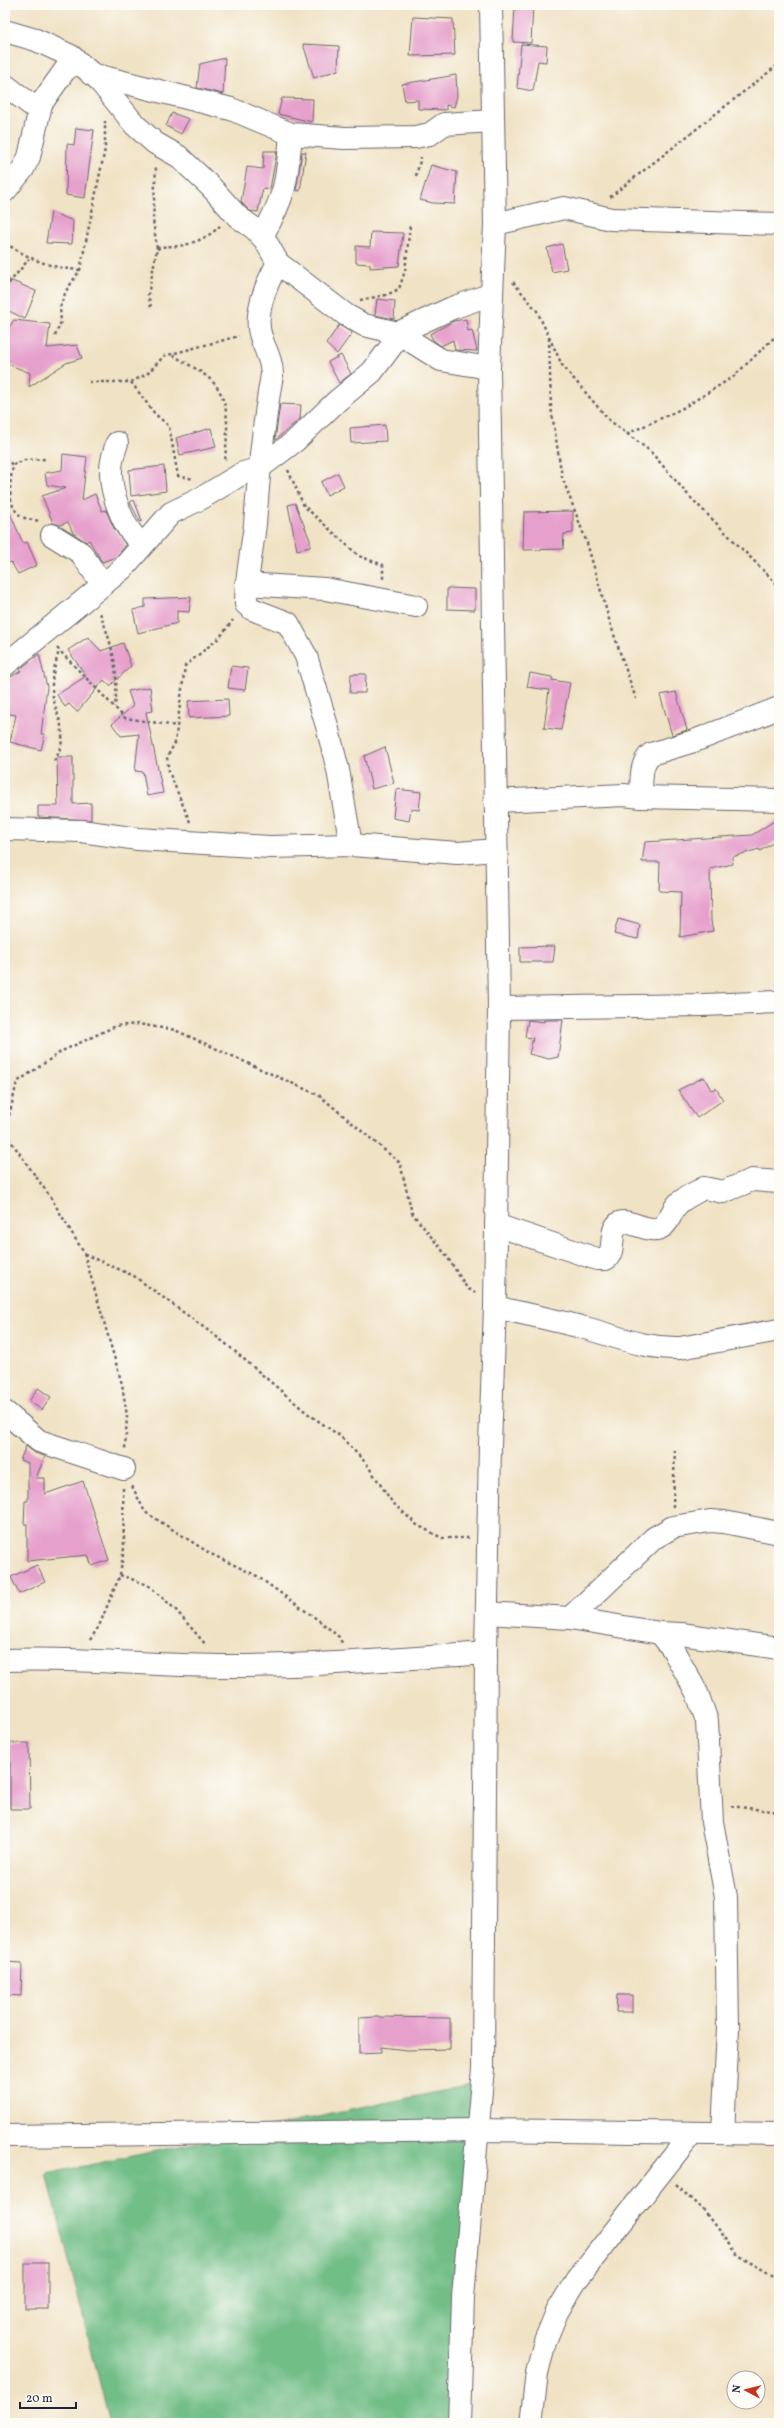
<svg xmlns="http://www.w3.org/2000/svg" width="784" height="2428" font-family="Vollkorn,serif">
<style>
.forest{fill:#72be87;stroke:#4a7061}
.building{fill:#e6a0cc}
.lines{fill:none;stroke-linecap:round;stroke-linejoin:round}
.minor-casing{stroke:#6a656b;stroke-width:24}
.path{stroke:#6a656b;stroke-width:2.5;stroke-dasharray:3 3;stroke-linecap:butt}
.minor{stroke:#fff;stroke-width:22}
</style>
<rect width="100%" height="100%" fill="#fdfcf7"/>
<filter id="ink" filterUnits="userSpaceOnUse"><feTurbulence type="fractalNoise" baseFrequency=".025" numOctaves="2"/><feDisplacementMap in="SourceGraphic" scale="8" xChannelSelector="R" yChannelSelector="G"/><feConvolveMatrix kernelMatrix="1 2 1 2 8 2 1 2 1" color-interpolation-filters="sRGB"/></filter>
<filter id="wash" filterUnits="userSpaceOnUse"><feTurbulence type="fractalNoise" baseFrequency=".012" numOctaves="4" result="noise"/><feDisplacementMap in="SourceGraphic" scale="16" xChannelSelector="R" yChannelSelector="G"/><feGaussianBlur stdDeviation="0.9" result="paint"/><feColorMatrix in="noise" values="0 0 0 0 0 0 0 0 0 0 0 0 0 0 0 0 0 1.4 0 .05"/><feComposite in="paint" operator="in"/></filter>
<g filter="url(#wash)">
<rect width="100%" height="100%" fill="#f0e2c4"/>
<!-- forest -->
<polygon class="forest" points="475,2084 455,2423 110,2423 47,2174"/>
<g id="blocks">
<!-- building -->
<g class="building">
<polygon points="515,5 533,5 531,43 513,42"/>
<polygon points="413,17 453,19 455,55 410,56"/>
<polygon points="303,44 339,46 338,70 314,78"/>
<polygon points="521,44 547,46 546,62 538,61 533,91 517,88"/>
<polygon points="225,58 223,94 197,88 200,64"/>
<polygon points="456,75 457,96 454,107 446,105 446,110 418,109 418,100 405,101 402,84"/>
<polygon points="282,98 313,99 312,122 278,114"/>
<polygon points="172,113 189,119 181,134 166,126"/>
<polygon points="76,128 94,130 85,198 66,195 67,144 74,145"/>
<polygon points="264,151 277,151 270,189 263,188 258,212 250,211 241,202 247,167 263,169"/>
<polygon points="302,152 306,152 300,191 296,190"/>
<polygon points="431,165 457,172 455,204 433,203 420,200"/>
<polygon points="51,212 73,221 72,244 46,243"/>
<polygon points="371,232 403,233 399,266 370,268 370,264 356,263 356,246 370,247"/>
<polygon points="562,244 567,269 552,272 547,248"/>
<polygon points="5,278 36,291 25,319 5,309"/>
<polygon points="377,299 395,301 394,319 375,315"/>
<polygon points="466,319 468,331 472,330 477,351 455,350 453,340 441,346 433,340 430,334 454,321"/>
<polygon points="14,320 50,324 47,348 77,345 82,358 66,363 29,387 30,373 5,363 5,333"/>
<polygon points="339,325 352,333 337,354 326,344"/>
<polygon points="341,355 351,374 339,383 328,362"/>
<polygon points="280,404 301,405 300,419 275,440"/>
<polygon points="385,425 386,441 351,443 350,428"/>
<polygon points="211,428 216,447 180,455 176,438"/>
<polygon points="63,454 87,457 82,500 95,494 102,511 106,510 114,528 126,545 116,557 102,562 89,540 86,542 73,533 68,522 60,525 53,523 42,496 66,488 47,485 45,473 62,470"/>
<polygon points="164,466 166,491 131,496 129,470"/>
<polygon points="338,473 344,486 327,495 321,482"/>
<polygon points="134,500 142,521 140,522 130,502"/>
<polygon points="5,502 23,543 27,542 37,565 18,574 11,562 5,564"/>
<polygon points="295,503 310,540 310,547 297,550 288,505"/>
<polygon points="573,511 573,533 564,534 563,549 523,550 524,512"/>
<polygon points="447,588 475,589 475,610 447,609"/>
<polygon points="191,597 189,612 177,611 177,623 138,633 133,610 145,607 145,599"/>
<polygon points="88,637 101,651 123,643 131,666 110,686 104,680 77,712 69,704 65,707 57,695 86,676 68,650"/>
<polygon points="39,654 47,687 41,734 45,734 41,750 10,742 16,715 5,713 5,680 21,671 20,669"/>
<polygon points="231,666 248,668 245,690 228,688"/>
<polygon points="530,673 552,677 552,680 570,683 561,730 544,728 549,690 527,687"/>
<polygon points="351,674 366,674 365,693 350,693"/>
<polygon points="150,687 153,711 146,712 163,793 147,796 143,772 135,771 139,734 121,736 112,724 133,706 128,691"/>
<polygon points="676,692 687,730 672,735 660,695"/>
<polygon points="228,699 229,716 189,718 188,701"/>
<polygon points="385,747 394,783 372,789 364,756"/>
<polygon points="57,757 73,757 73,804 91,803 91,820 38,817 38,806 58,806"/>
<polygon points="396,789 421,792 419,810 411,809 409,821 393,818"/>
<polygon points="779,818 779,839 760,851 759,849 732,857 733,864 710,869 711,921 713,931 680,937 681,892 659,891 660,862 642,862 645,842 752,835"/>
<polygon points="618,919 640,925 638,939 614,934"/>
<polygon points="555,946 553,962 520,962 520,947"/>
<polygon points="528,1020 544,1022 544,1020 563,1020 558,1057 549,1059 529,1054 533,1038 525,1037"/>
<polygon points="704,1077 711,1090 716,1088 723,1100 697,1118 678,1090"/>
<polygon points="38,1388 51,1397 42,1410 29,1401"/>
<polygon points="26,1446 35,1453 45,1456 36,1478 45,1478 45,1494 83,1481 109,1560 92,1566 88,1555 27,1561 27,1524 24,1524 25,1501 28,1501 28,1463 20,1460"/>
<polygon points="37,1565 45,1582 19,1594 11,1577"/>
<polygon points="10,1743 29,1743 30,1809 10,1809"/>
<polygon points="5,1962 22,1963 21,1996 5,1995"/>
<polygon points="617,1995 632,1995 632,2012 616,2012"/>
<polygon points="376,2017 450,2018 450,2049 407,2050 381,2047 381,2053 359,2054 359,2018"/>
<rect x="25" y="2263" width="23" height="46"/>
</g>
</g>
</g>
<g filter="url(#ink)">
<use href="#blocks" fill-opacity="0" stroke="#6a656b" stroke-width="1"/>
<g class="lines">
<defs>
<g id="minor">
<polyline points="5,31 36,40 71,56 98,79 135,125 155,143 178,156 211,187 238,217 255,229 265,240 278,263 346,315 364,325 398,333 441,360 489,368"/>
<polyline points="91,74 231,109 291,134 344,138 415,137 430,134 444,124 493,121"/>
<polyline points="5,85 38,110"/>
<polyline points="5,191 23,169 29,157 41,104 65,70 71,66 80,64"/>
<polyline points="495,224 564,208 611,219 779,224"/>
<path d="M262,236c24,-40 25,-56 29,-102"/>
<path d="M278,263c-11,19 -25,51 -17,74 4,13 11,23 11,38 -9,50 -13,99 -17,149 -3,27 -9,53 -9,80l6,5 36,14 18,33 21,70 11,44 13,75"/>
<path d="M117,443c-3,9 -6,17 -6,27 -1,20 13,65 33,73"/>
<polyline points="52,535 81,553 102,584"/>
<polyline points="246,584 325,589 416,606"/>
<polyline points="5,665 122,569 171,513 200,499 243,473 258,469 295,441 337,401 372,372 390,348 398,333 452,308 492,294"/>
<path d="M641,797c1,-14 -2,-33 10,-43l43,-13 85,-33"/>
<polyline points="495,801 624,795 641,797 779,800"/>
<polyline points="5,829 81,831 138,839 270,847 351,845 458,853 496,850"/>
<polyline points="499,1008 702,1005 779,1002"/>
<path d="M496,1225l101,34h9c10,-8 3,-25 11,-34 7,-10 30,9 43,3 9,-4 11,-17 18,-24 7,-7 17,-11 26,-16l19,4 29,-12 27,2"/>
<path d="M495,1307c30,7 60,13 90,21 34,9 59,21 95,20l99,-18"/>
<polyline points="5,1412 39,1441 124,1469"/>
<polyline points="487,1613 570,1618 660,1633 681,1634 779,1648"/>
<polyline points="570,1618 654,1538 673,1527 710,1521 724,1522 779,1533"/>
<polyline points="660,1633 672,1648 697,1693 707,1721 712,1822 726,1897 728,2028 723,2133"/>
<path d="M5,1660c75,-3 149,6 224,6 86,0 171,-7 257,-13"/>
<polyline points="5,2136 479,2130 779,2134"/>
<polyline points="459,2423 463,2297 483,2068 486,1653 490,1445 495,1307 499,1008 489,368 495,224 491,5"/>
<polyline points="531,2423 537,2373 545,2341 557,2312 577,2279 692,2133"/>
</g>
</defs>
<!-- minor casing -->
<use href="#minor" class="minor-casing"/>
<!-- path -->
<g class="path">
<polyline points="416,176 421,157"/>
<polyline points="610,197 779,64"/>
<path d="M5,243c25,16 44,25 75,27"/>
<path d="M157,249c8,-4 12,-2 21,-3 15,-2 31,-9 42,-20"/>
<polyline points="513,282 537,311 562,365 609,420 650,451 689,496 779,586"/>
<polyline points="5,288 29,259"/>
<polyline points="360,300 386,295 399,289 405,271 410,225"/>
<polyline points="151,307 148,295 157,249 153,220 156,167"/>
<polyline points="55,336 61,322 60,307 66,291 80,270 105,149 105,121"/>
<polyline points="549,338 551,407 562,477 587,543 611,626 636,699"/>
<path d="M173,355c12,8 29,16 39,26 20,21 15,52 13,80"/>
<polyline points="89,382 131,382 147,374 164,356 239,336"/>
<polyline points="131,382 155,414 169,426 178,476 194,479"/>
<polyline points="627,434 683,408 733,377 779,333"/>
<polyline points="5,459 13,465"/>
<polyline points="288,470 304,506 359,556 383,565 383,579"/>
<path d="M38,521c-4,-2 -9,-1 -13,-3 -20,-8 -15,-36 -12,-53l12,-5 22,-1"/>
<path d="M100,613c13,35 19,56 15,94"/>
<polyline points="57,648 125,718 177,726"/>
<path d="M54,761c20,-32 -3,-46 -2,-78 0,-10 5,-23 7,-33"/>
<polyline points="190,822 169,772 167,757 175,743 185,666 220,637 233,620"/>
<polyline points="5,1133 17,1082 62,1051 116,1026 138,1024 175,1030 320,1096 400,1163 412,1213 446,1255 467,1288 475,1293"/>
<polyline points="5,1133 51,1198 84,1253 122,1384 127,1416 125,1449"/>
<polyline points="84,1254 134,1276 225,1343 307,1413 340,1436 366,1463 392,1502 417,1525 442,1538 469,1538"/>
<polyline points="132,1486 145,1512 211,1554 257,1576 321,1622 339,1637 342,1643"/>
<polyline points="673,1507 675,1447"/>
<polyline points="120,1575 148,1585 175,1609 206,1645"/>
<polyline points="90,1640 99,1626 120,1575 124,1548 123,1488"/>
<polyline points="731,1806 779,1812"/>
<polyline points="676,2185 704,2211 737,2255 779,2279"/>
</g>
<!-- minor -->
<use href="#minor" class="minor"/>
</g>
</g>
<!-- margin -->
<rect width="784" height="2428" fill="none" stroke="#fdfcf7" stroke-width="20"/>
<!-- north arrow -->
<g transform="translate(746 2390) rotate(277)"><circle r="19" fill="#fdfcf7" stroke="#a5a5ac"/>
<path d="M0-3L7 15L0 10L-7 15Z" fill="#c8321e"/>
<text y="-6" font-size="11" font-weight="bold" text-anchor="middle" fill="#22223b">N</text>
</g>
<!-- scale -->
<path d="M20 2402v6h56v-6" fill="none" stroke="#22223b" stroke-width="2"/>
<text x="26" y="2402" font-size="12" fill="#22223b" stroke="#fdfcf7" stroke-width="3" paint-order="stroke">20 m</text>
</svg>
